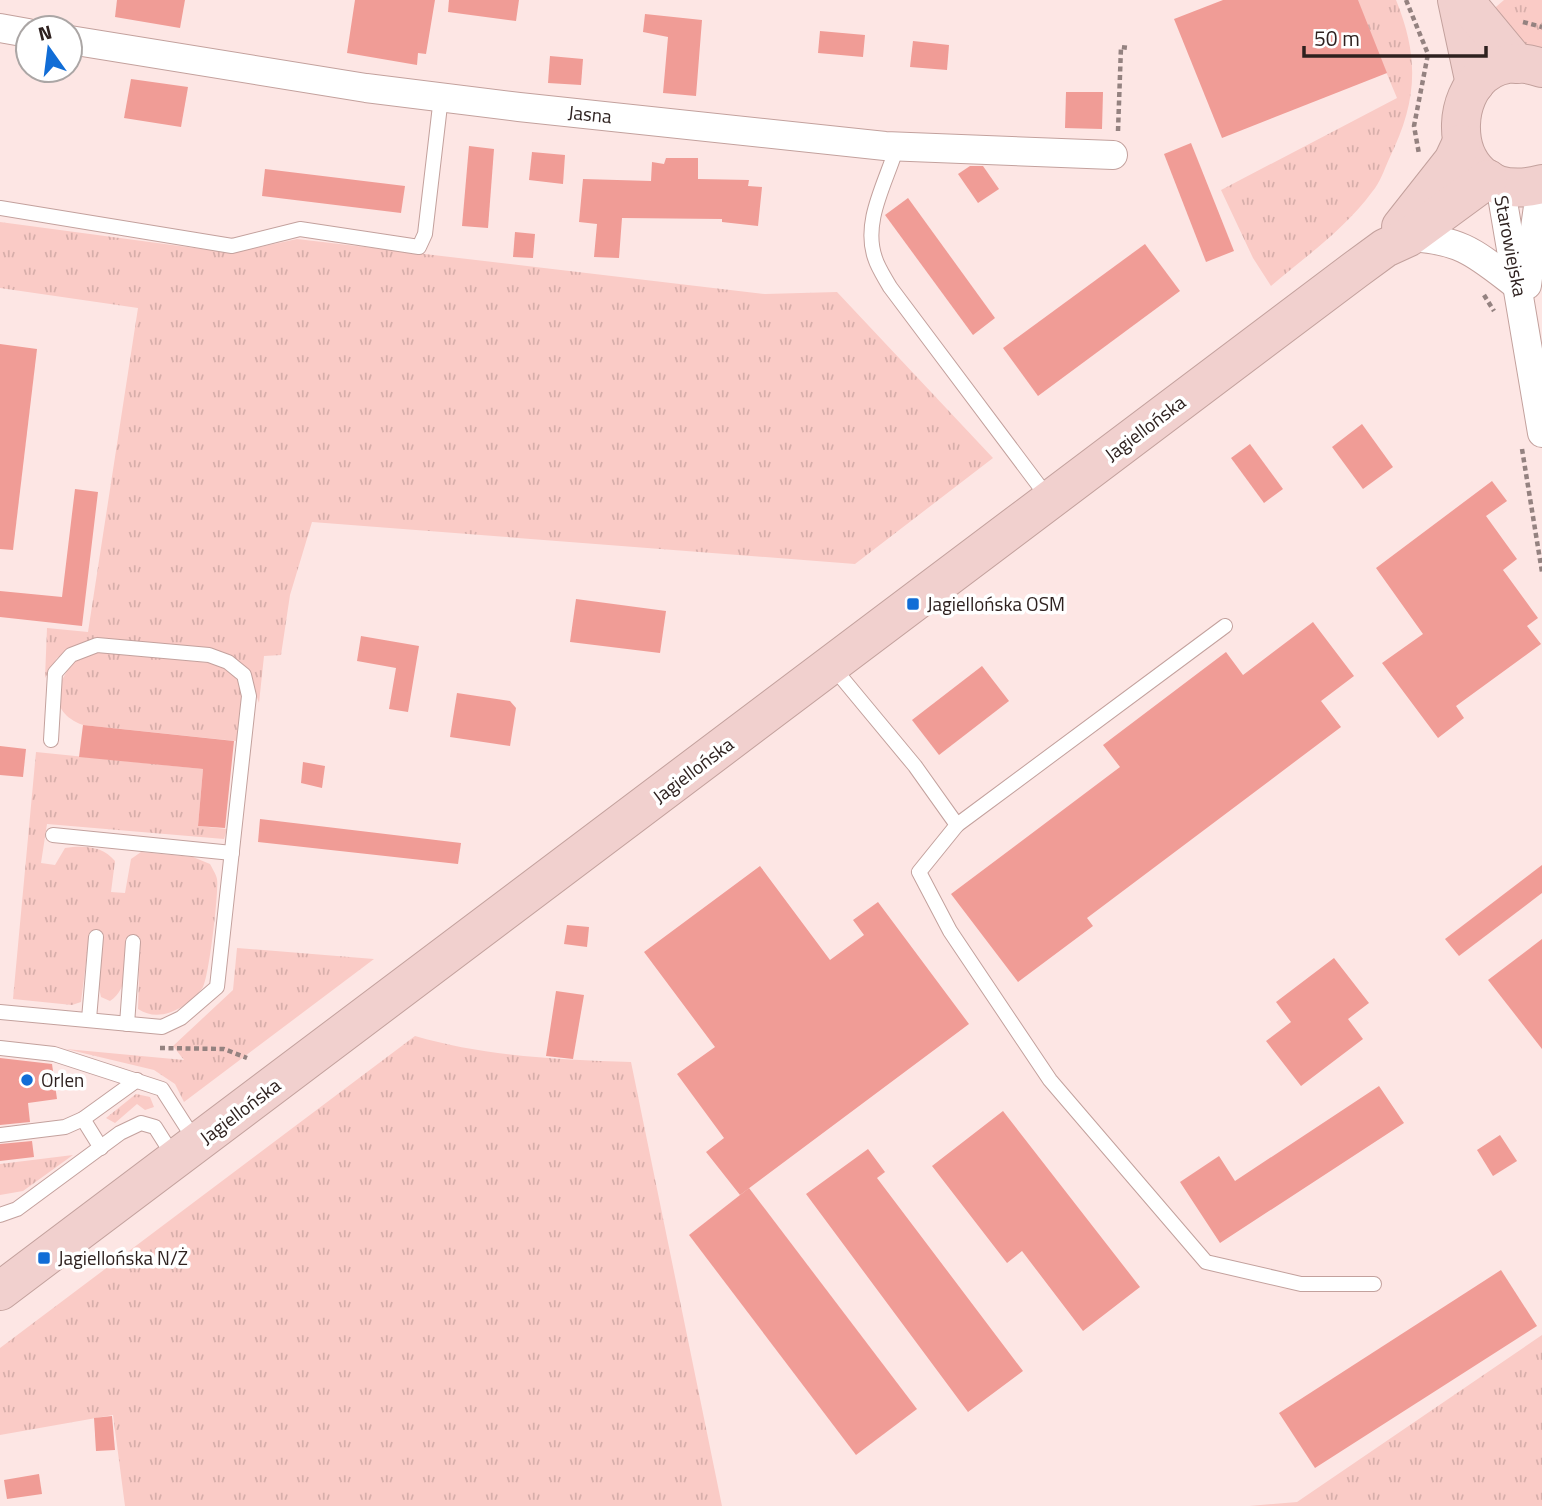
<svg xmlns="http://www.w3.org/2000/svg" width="1542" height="1506" font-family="'Titillium Web',sans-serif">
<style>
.grass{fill:url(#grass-tufts)}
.building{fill:#f09c96}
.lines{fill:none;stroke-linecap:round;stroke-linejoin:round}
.lane-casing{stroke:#c3a19d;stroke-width:16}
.street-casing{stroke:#c3a19d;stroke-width:30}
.secondary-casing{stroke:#c3a19d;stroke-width:40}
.path{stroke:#948280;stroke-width:4.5;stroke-dasharray:5 3.5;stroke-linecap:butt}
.lane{stroke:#fff;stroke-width:14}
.street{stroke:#fff;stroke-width:28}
.secondary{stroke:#f1d0ce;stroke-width:38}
.poi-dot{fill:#116dd6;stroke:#fff;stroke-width:2.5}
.labels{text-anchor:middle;stroke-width:7;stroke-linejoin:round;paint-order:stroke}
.street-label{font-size:19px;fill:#2e211f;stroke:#fff}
.poi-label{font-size:19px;fill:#2e211f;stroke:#fff;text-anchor:start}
</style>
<defs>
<pattern id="grass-tufts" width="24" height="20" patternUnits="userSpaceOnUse" patternTransform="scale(1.75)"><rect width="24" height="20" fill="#facbc6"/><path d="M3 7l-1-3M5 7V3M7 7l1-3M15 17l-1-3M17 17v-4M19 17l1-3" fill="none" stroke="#d7aeaa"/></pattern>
</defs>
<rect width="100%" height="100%" fill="#fde6e4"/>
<!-- grass -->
<g class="grass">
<path d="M1356,0h40c24,59 21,102 -7,159 -5,11 -9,24 -17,33 -27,37 -67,65 -101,94l-18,-28 -32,-68 176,-92z"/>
<polygon points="1504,0 1542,0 1542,53 1521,46 1490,12"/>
<polygon points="0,222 232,253 297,239 765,294 837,292 993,458 855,564 312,522 290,595 281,655 264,656 259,703 247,669 223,653 92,640 57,658 45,678 47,628 88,632 138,308 0,288"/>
<path d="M101,652l110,11c9,4 19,7 25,15 11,13 6,48 0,63l-153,-16c-37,-14 -27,-43 -6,-67z"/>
<path d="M36,752l167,17 -5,57 29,3 -3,10 -177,-15 -6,39 14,2 10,-17c19,-3 38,-2 50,13l-4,31 14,1 6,-34 10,-7 52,5 17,7c2,4 6,10 7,15 2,12 -8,98 -14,108 -14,20 -43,37 -65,22l2,-72 -12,-1c-2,21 2,53 -18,65l-9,-4 -2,-9 3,-54 -12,-3 -9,71 -9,3 -59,-6z"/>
<polygon points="237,948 374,959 184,1102 175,1084 154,1070 66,1049 184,1060 173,1046 233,990"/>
<path d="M415,1036c68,20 145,24 216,26l91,444h-597l-12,-91 -113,20v-87z"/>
<polygon points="136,1094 150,1097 154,1107 145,1110 137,1104 115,1123 106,1118"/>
<polygon points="73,1155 23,1191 0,1195 0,1164"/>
<polygon points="1542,1335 1542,1506 1249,1506 1297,1502"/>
</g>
<!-- building -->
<g class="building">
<polygon points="117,0 185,0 180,28 115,17"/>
<polygon points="355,0 435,0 426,54 418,53 417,65 347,53"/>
<polygon points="449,0 519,0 516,21 448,12"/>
<polygon points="1223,0 1358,0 1387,73 1222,138 1174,19"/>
<polygon points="645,14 702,20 696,96 663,93 668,37 643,32"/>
<polygon points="820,31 865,35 863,57 818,53"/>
<polygon points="913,41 949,45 947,70 910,67"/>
<polygon points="550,56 583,59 581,85 548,83"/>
<polygon points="131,79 188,87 181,127 124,118"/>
<polygon points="1066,92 1103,92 1102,129 1065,128"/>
<polygon points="1191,143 1234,251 1206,262 1164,154"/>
<polygon points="469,146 494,149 488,228 462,226"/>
<polygon points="532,152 565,155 563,184 529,180"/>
<polygon points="666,158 698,158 698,179 749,180 748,186 762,187 758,226 722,222 722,219 622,218 619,258 594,257 597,224 579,222 583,179 651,181 652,162 664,164"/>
<polygon points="970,166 983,166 999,189 978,203 958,174"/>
<polygon points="265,169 405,186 401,213 262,196"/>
<polygon points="908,198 995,318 973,335 885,215"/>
<polygon points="515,232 535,234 533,258 513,257"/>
<polygon points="1145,244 1180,291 1038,396 1003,348"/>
<polygon points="0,344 37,349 13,550 0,549"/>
<polygon points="1362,424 1393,467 1363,489 1332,447"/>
<polygon points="1250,444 1283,489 1264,503 1231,458"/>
<polygon points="1492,481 1507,501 1486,516 1517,559 1503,570 1538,618 1527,626 1541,644 1456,706 1464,718 1438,738 1382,663 1423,634 1376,568"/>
<polygon points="75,489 98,492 82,626 0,617 0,591 62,597"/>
<polygon points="576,599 666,611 660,653 570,642"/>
<polygon points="1313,622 1354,676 1321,701 1341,727 1087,918 1093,926 1018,982 951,894 1120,767 1103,745 1226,652 1243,675"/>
<polygon points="361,636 419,646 408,712 389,709 396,668 357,661"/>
<polygon points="982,666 1009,701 939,755 912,720"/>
<polygon points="457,693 510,701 516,708 510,746 450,737"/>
<polygon points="83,725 234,741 225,828 198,826 203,769 79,757"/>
<polygon points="0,746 26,749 23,777 0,775"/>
<polygon points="303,762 325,766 322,788 301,783"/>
<polygon points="260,819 461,843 458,864 258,842"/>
<polygon points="1542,865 1542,893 1459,956 1445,939"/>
<polygon points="760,866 830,960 864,935 853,920 878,902 969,1024 740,1195 706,1152 724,1138 677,1074 715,1047 644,952"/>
<polygon points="567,925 589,927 587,947 564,944"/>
<polygon points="1542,939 1542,1049 1488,980"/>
<polygon points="1334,958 1369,1003 1348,1019 1363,1039 1301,1086 1266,1041 1291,1022 1276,1002"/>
<polygon points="556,991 584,995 573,1059 546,1056"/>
<polygon points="0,1058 52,1064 57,1099 28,1103 30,1122 0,1125"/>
<polygon points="1379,1086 1404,1123 1220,1243 1180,1182 1219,1156 1235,1181"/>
<polygon points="1003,1111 1140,1287 1083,1331 1022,1251 1007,1263 932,1166"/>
<polygon points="1500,1135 1517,1161 1493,1176 1477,1150"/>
<polygon points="32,1141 34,1157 0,1161 0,1144"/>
<polygon points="868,1149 885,1172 877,1178 1023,1371 968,1412 806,1194"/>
<polygon points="749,1188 917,1409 856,1455 689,1235"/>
<polygon points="1501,1270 1537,1326 1315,1468 1279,1413"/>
<polygon points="112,1416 115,1450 96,1451 94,1418"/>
<polygon points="39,1474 42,1494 7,1499 4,1480"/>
</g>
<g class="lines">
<defs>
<g id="lane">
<path d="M897,146c-10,35 -35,75 -22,112 3,10 10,20 15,29l159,212"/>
<polyline points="0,208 232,246 300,229 419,247 425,234 441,97"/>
<polyline points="832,666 915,766 957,825 1225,626"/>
<polyline points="957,825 919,872 950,931 1050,1080 1206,1262 1301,1284 1374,1284"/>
<polyline points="53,835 232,853"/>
<polyline points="0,1012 162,1027 181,1018 217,987 249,696 244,675 228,662 209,655 97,645 71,655 55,673 51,740"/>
<polyline points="89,1019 96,937"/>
<polyline points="127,1024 133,942"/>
<polyline points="0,1048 54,1054 162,1089 196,1142"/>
<polyline points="83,1119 101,1148"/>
<polyline points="0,1135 65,1127 83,1119 137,1080"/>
<polyline points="0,1215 17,1209 120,1133 141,1123 155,1127 174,1157"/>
</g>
<g id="street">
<polyline points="0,28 28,33"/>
<polyline points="70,40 366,88 519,107 885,146 1113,155"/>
<polyline points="1500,184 1542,433"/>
<path d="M1409,237c55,3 68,18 110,50"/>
<polyline points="1527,285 1541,185"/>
</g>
<g id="secondary">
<polyline points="1457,0 1475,84"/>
<polyline points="1464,0 1517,64"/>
<path d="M1542,68c-103,-36 -113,147 0,116"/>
<polyline points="1401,227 1453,161 1461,144"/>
<polyline points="0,1291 1355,270 1385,248 1409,237 1488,179"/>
</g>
</defs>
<!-- lane casing -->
<use href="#lane" class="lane-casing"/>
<!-- street casing -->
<use href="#street" class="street-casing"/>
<!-- secondary casing -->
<use href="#secondary" class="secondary-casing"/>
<!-- path -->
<g class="path">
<polyline points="1406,0 1428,54 1414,126 1419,154"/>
<polyline points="1523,22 1542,27"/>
<polyline points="1118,131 1121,47 1129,48"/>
<polyline points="1484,295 1494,311"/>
<polyline points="1522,449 1542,572"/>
<polyline points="160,1048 224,1049 247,1058"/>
</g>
<!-- lane -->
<use href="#lane" class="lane"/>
<!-- street -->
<use href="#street" class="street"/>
<!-- secondary -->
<use href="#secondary" class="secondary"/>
</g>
<!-- markers -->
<g class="poi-dot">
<rect x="906" y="597" width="14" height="14" rx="3.5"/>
<circle cx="27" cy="1080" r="7"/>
<rect x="37" y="1251" width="14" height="14" rx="3.5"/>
</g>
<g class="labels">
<!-- street labels -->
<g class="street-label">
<text transform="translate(590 114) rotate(6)" y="7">Jasna</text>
<text transform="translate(1511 246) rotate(79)" y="7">Starowiejska</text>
<text transform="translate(1145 428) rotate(-37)" y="7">Jagiellońska</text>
<text transform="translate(693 770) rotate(-37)" y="7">Jagiellońska</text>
<text transform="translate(240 1111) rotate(-37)" y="7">Jagiellońska</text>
</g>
<!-- poi labels -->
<g class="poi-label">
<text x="927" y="611">Jagiellońska OSM</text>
<text x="41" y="1087">Orlen</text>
<text x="58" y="1265">Jagiellońska N/Ż</text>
</g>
</g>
<!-- north arrow -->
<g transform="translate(49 49) rotate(346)"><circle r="33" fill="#ffffff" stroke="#aba6a5" stroke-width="2"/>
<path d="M0-5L12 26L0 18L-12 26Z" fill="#116dd6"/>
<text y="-10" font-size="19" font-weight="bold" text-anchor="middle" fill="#2e211f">N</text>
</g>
<!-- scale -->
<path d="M1304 46v10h182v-10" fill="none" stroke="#2e211f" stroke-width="3.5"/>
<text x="1314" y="46" font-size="21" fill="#2e211f" stroke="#ffffff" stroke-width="5" paint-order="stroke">50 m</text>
</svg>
